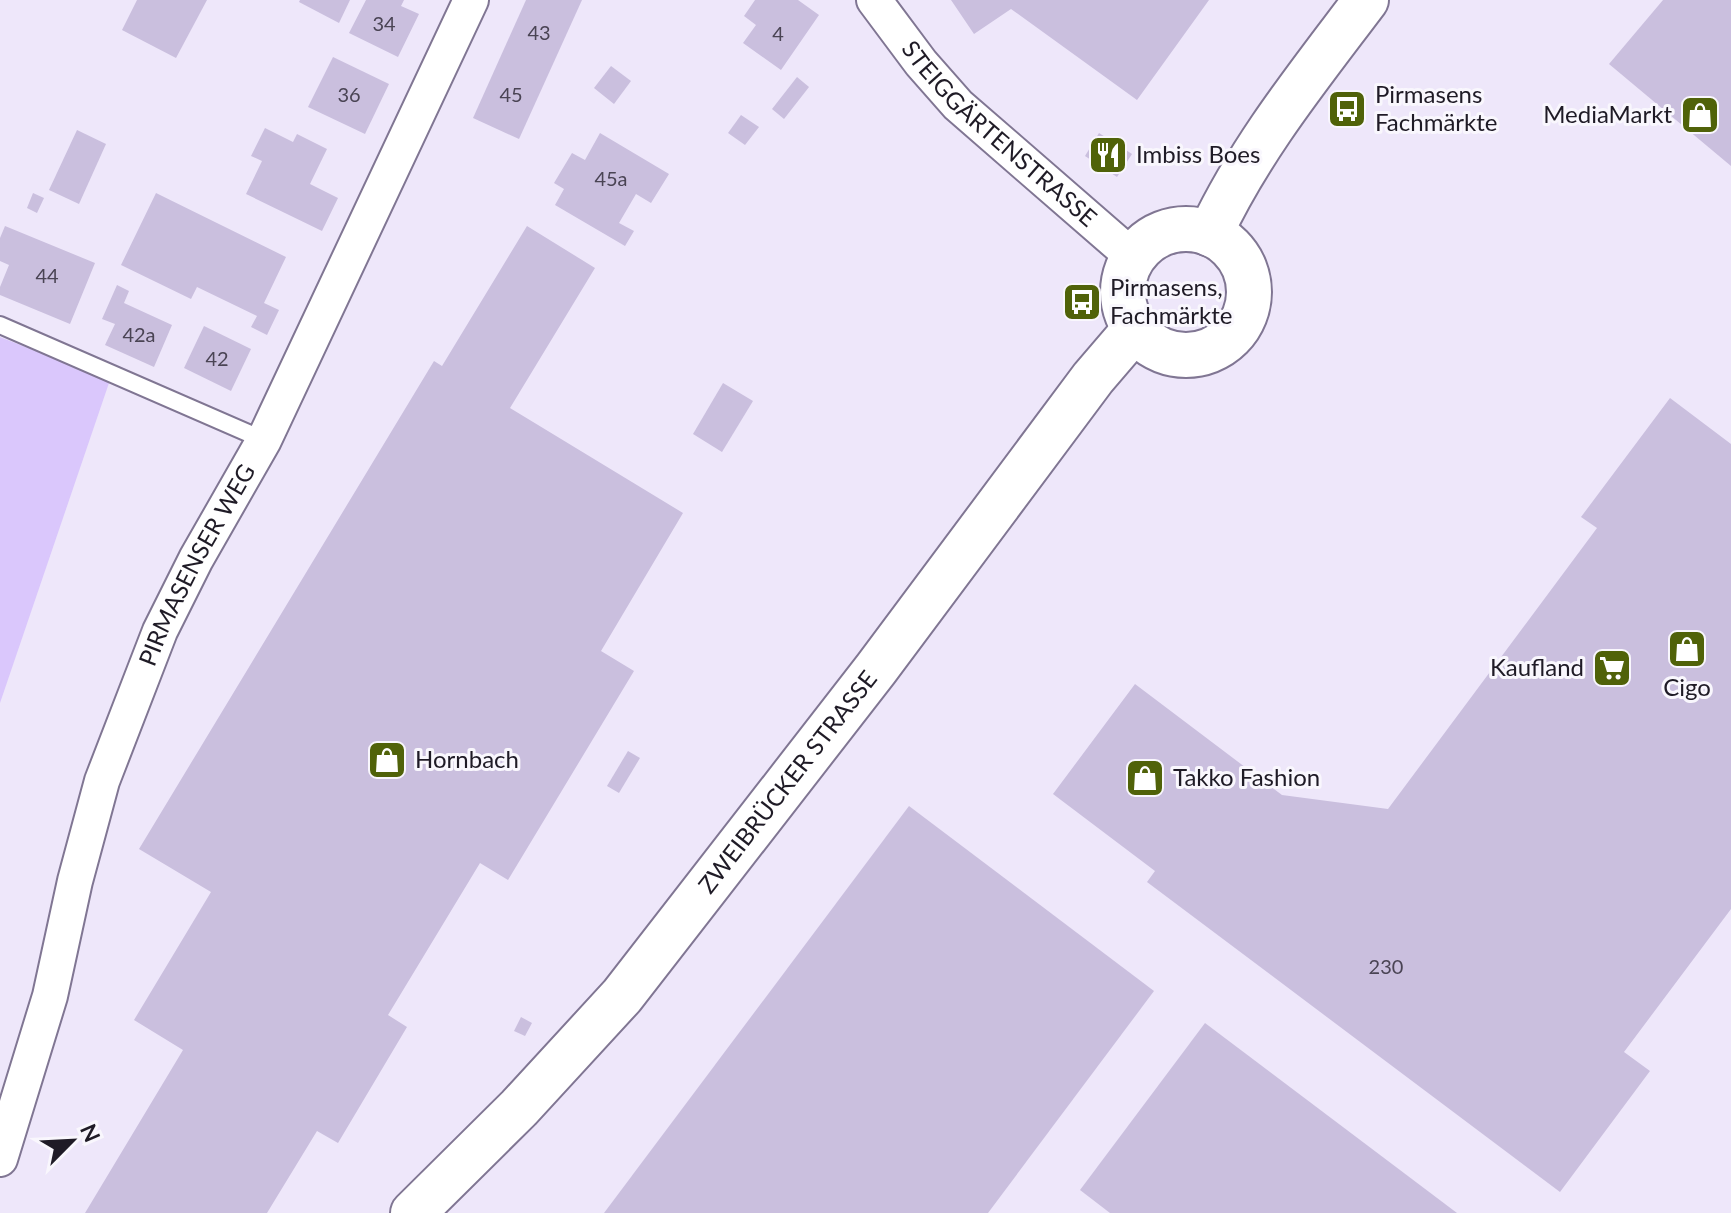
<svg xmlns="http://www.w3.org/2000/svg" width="1731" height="1213" font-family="Lato,sans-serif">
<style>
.green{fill:#dac7fc}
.building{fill:#cabfde}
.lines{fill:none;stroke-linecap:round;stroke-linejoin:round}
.lane-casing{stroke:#807693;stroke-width:20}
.street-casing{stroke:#807693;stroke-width:38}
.secondary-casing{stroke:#807693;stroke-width:48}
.lane{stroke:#fff;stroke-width:16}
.street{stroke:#fff;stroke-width:34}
.secondary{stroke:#fff;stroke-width:44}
.labels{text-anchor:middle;stroke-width:6;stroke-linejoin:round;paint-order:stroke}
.number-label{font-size:20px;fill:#4a4454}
.poi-label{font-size:24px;fill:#1f1b26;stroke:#f9f7fd;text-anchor:start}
.street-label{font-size:24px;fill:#1f1b26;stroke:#f9f7fd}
</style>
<rect width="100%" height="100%" fill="#eee7fa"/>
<!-- green -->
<polygon class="green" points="0,337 110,380 0,703"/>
<!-- building -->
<g class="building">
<polygon points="137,0 207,0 176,58 122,30"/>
<polygon points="300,0 350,0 339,23 299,2"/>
<polygon points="366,0 404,0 401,6 419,14 398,57 349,33"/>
<polygon points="526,0 582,0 519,139 473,118"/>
<polygon points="755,0 798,0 819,15 781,70 743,43 756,25 744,16"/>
<polygon points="951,0 1209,0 1137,100 1011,9 974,34"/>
<polygon points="1663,0 1731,0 1731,166 1609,64"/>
<polygon points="333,57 389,84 365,134 308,107"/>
<polygon points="611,66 631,81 614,104 594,88"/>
<polygon points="797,77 809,87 784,119 772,109"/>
<polygon points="741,115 759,127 745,145 728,133"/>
<polygon points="265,128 293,142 297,134 327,149 310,184 338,198 322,231 246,194 262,161 251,156"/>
<polygon points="77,130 106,144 79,204 49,190"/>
<polygon points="600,133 669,174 651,203 636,194 619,223 634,231 625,246 555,205 564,189 554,183 572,153 585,160"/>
<polygon points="1099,133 1132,154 1117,177 1085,156"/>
<polygon points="33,193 44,198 37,213 27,208"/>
<polygon points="156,193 286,257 264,303 279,310 267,335 251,327 257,316 197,287 191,299 121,265"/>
<polygon points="5,226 95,263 70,324 0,295 0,287 9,265 0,261 0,238"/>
<polygon points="527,226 595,268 510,408 683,513 601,651 634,671 508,880 480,863 388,1015 407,1027 338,1143 317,1131 267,1213 85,1213 183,1050 134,1020 211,892 139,849 434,361 442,366"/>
<polygon points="117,285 129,291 124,303 172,325 154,367 105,345 115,324 102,319"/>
<polygon points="204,326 251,349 231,391 184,368"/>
<polygon points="723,383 753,401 722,452 693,434"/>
<polygon points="1670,398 1731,444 1731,909 1624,1052 1650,1071 1560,1192 1147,882 1155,871 1053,794 1135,684 1282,795 1388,809 1597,528 1581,517"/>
<polygon points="628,751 640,758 619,793 607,786"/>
<polygon points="909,806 1154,991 988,1213 604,1213"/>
<polygon points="521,1017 532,1023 525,1036 514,1031"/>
<polygon points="1205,1023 1457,1213 1110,1213 1080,1190"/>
</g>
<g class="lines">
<defs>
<polyline id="lane" points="0,325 264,440"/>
<g id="street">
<path id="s1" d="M874,0l47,63 37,42 175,152"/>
<path id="s2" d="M0,1159l50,-163 25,-115 27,-100 58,-150 36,-72 68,-119 207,-440"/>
</g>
<g id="secondary">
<circle cx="1186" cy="292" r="63"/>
<path d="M1210,234c41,-87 98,-157 156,-234"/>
<path id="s3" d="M413,1213l106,-105 103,-112 254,-327 217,-291 42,-49"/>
</g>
</defs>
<!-- lane casing -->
<use href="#lane" class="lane-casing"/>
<!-- street casing -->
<use href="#street" class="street-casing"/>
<!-- secondary casing -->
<use href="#secondary" class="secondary-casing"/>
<!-- lane -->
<use href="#lane" class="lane"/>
<!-- street -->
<use href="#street" class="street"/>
<!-- secondary -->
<use href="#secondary" class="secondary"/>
</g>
<!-- icons -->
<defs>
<symbol id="bus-square" viewBox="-11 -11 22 22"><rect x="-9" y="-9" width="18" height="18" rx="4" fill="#506209" stroke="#f9f7fd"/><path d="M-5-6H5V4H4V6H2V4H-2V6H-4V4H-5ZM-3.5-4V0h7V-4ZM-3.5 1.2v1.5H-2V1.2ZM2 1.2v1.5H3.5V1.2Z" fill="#fff"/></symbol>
<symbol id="shop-square" viewBox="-11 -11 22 22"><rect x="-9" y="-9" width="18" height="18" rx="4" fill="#506209" stroke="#f9f7fd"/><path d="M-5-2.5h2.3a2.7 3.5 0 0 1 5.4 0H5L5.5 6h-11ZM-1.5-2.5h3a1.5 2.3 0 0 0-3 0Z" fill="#fff"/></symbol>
<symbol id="restaurant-square" viewBox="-11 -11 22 22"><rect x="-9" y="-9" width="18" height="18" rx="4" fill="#506209" stroke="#f9f7fd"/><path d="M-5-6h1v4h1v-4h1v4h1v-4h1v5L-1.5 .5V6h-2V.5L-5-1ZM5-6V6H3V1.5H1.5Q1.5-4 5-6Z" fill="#fff"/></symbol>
<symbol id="supermarket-square" viewBox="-11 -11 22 22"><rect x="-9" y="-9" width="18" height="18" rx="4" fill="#506209" stroke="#f9f7fd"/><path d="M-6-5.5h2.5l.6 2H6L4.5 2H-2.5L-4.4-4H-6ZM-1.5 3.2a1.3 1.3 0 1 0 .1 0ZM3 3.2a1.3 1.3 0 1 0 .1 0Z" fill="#fff"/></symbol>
</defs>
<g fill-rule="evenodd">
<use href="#bus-square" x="1325" y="87" width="44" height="44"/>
<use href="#shop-square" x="1678" y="93" width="44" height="44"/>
<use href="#restaurant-square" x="1086" y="133" width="44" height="44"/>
<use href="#bus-square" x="1060" y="280" width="44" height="44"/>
<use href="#shop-square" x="1665" y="627" width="44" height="44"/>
<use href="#supermarket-square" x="1590" y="646" width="44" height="44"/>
<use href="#shop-square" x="365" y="738" width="44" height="44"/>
<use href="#shop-square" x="1123" y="756" width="44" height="44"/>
</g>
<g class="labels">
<!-- number labels -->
<g class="number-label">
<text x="384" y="31">34</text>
<text x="539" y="40">43</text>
<text x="778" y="41">4</text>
<text x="349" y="102">36</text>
<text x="511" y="102">45</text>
<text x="611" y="186">45a</text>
<text x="47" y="283">44</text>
<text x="139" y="342">42a</text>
<text x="217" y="366">42</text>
<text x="1386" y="974">230</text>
</g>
<!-- poi labels -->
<g class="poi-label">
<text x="1375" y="103">Pirmasens<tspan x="1375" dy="28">Fachmärkte</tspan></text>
<text x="1672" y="123" text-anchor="end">MediaMarkt</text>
<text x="1136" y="163">Imbiss Boes</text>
<text x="1110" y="296">Pirmasens,<tspan x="1110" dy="28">Fachmärkte</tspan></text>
<text x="1584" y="676" text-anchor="end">Kaufland</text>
<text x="1687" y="696" text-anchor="middle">Cigo</text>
<text x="415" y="768">Hornbach</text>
<text x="1173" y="786">Takko Fashion</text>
</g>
<!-- street labels -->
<g class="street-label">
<text dy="8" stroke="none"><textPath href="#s1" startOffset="184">STEIGGÄRTENSTRASSE</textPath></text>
<text dy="8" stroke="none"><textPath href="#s2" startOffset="628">PIRMASENSER WEG</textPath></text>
<text dy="8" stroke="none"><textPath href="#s3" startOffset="572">ZWEIBRÜCKER STRASSE</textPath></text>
</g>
</g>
<!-- north arrow -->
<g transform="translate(72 1141) rotate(66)" stroke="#f9f7fd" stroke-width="6" paint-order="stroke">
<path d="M0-6L14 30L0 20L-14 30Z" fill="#1f1b26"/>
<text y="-12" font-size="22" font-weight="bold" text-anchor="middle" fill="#1f1b26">N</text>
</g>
</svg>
